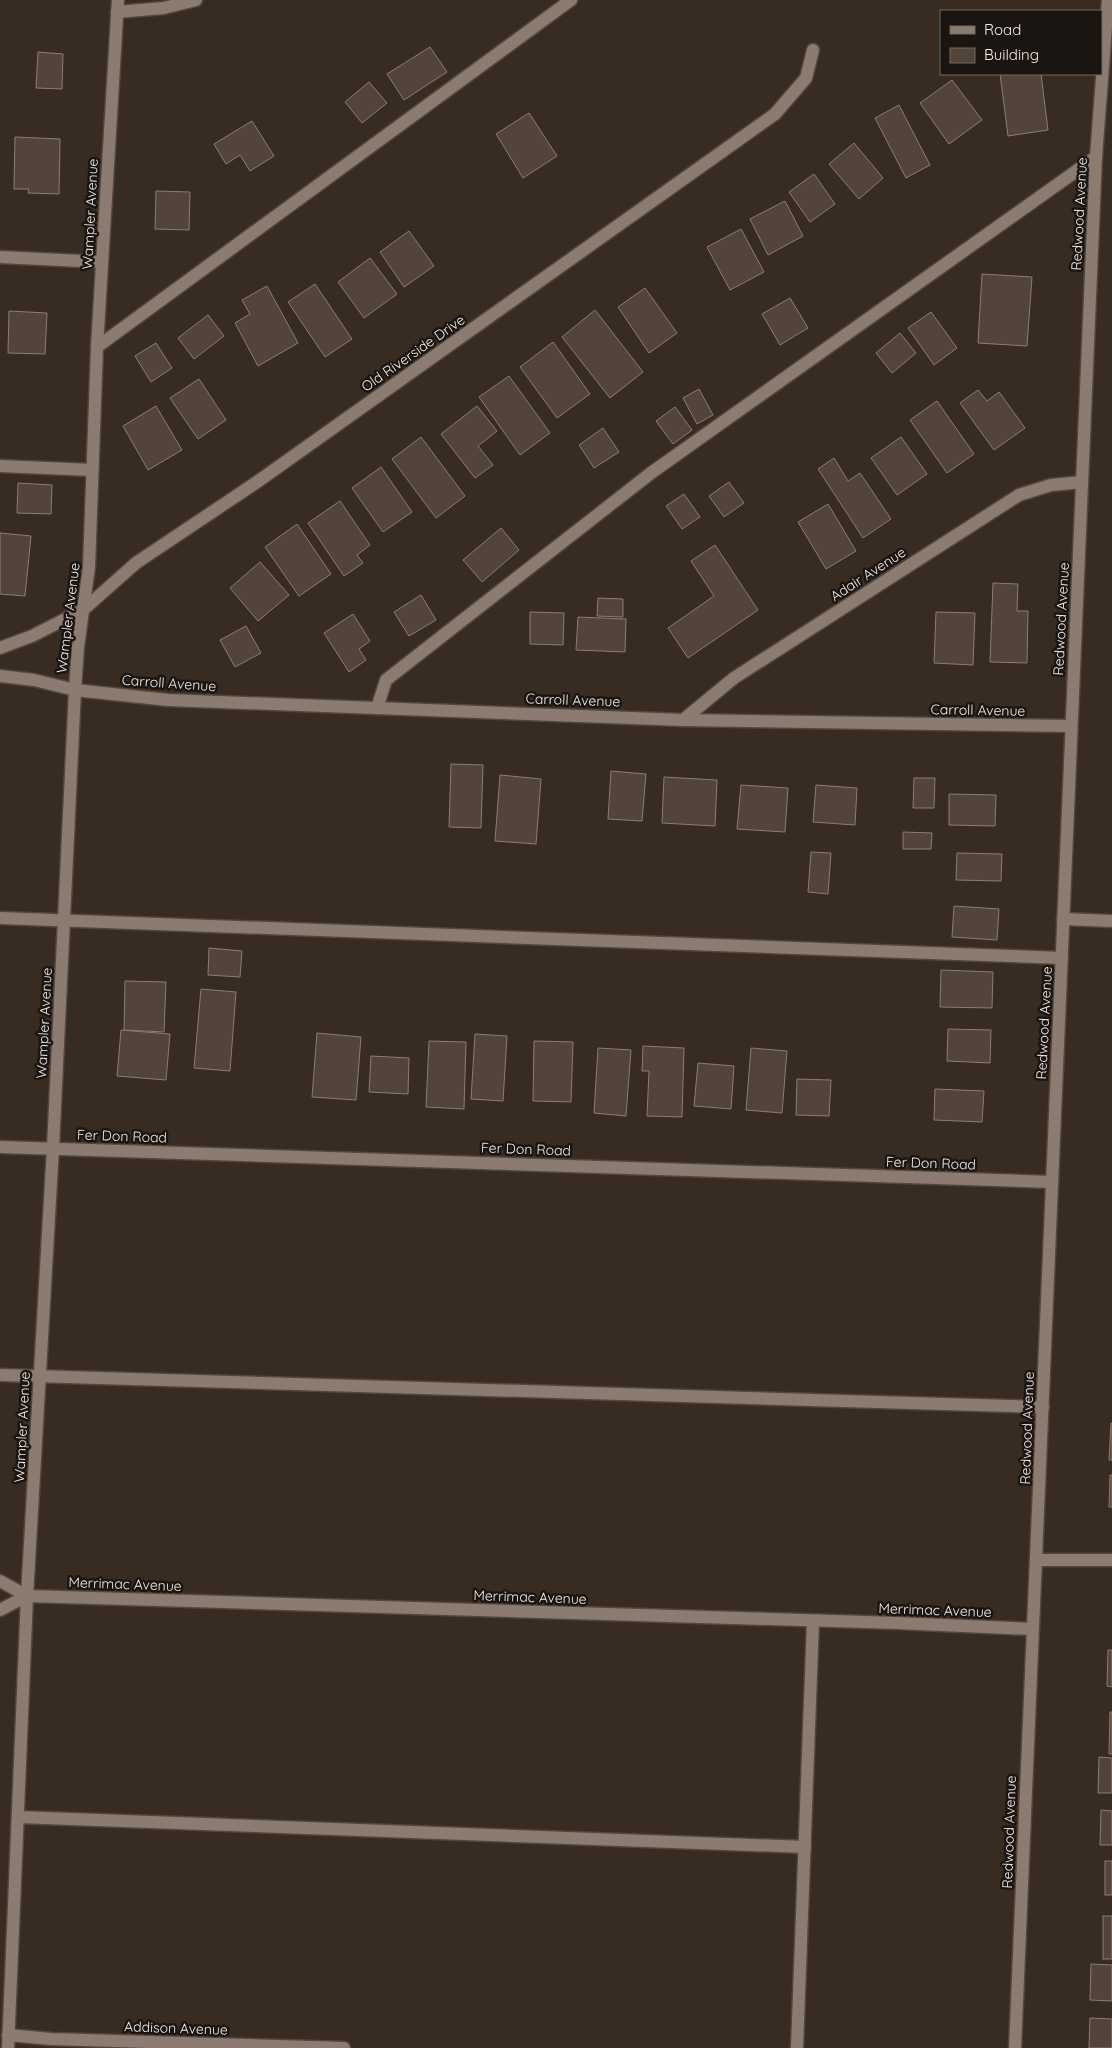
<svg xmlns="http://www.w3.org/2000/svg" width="1112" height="2048" font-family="Quicksand,sans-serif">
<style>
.building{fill:#52443a;stroke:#8d7d72}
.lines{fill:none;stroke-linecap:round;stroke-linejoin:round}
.lane-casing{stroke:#52473e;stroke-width:15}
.street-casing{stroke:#52473e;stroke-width:15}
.secondary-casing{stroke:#52473e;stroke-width:15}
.lane{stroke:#8b7b70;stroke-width:12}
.street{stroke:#8b7b70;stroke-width:12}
.secondary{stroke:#8b7b70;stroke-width:12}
.labels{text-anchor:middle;stroke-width:5;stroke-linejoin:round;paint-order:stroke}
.street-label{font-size:14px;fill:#f3eae4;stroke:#1b1511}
</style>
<rect width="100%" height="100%" fill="#382b21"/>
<!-- building -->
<g class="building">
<polygon points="430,47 447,72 404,100 387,74"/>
<polygon points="38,52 63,54 62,89 36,88"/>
<polygon points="1000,74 1041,74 1048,130 1008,136"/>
<polygon points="952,80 982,120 949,144 920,103"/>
<polygon points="369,82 387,103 362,123 345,102"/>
<polygon points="899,105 930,165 906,178 875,118"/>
<polygon points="529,113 557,156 523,178 496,134"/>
<polygon points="252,121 274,156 250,171 240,155 226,164 214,144"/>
<polygon points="15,137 60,139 59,194 28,193 29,189 14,189"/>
<polygon points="854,143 883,178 859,199 829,164"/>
<polygon points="814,174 835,204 810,222 789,192"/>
<polygon points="156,191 190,192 189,230 155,229"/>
<polygon points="785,201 803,236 768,255 750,219"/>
<polygon points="741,229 764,272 730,290 707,247"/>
<polygon points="409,231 434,266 404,287 380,252"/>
<polygon points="370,258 397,294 364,318 338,282"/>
<polygon points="982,274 1032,277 1027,346 978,343"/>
<polygon points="315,284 352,339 325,357 288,302"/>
<polygon points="267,286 298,343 258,366 235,323 250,314 242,300"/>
<polygon points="645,288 677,333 649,353 618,307"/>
<polygon points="790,298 808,328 780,345 762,314"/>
<polygon points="595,310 643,372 610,398 562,337"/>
<polygon points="9,311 47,313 45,354 8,353"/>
<polygon points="931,312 957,348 934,365 908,328"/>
<polygon points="208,315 224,336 194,359 178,338"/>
<polygon points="900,333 916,353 892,373 876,353"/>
<polygon points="553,342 590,394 557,418 520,367"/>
<polygon points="156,343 172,368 151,382 135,356"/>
<polygon points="509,376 550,433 520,455 479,397"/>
<polygon points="199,379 226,420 198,439 170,398"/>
<polygon points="699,389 713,415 697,424 683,398"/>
<polygon points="978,390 987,401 999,392 1025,428 994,450 960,403"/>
<polygon points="937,401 974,454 947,473 910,420"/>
<polygon points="156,406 182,450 148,470 123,426"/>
<polygon points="477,406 497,431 478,446 493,465 475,478 441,434"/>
<polygon points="675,407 692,430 673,444 656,421"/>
<polygon points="603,428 619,452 594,468 579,445"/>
<polygon points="421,437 465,496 436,518 392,459"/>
<polygon points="901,437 927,474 897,495 871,458"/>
<polygon points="834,458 848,481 860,473 891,519 863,538 818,469"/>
<polygon points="381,467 412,512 383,532 352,488"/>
<polygon points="729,482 744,503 724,517 709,496"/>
<polygon points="18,483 52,485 51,514 17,513"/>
<polygon points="684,494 700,517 682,529 666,506"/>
<polygon points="340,501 370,545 357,555 363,563 344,576 308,523"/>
<polygon points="828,504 856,551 826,569 798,522"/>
<polygon points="297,524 331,574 299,596 265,547"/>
<polygon points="501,528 519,550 482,582 463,560"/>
<polygon points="0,533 31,536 25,596 0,594"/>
<polygon points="715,545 758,610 688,658 668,628 714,596 691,561"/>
<polygon points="260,562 289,595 258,621 230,588"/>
<polygon points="993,583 1018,584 1017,611 1028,611 1027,663 990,662"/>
<polygon points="421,595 436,620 409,636 394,612"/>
<polygon points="598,598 623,599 623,617 597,616"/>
<polygon points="530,612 564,613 563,645 530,644"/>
<polygon points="936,612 975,613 973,665 934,663"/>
<polygon points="353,614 370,641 359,649 366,660 349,672 324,633"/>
<polygon points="578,617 626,619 625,652 576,650"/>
<polygon points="246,626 261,653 235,667 220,640"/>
<polygon points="451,764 483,765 481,828 449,827"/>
<polygon points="611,771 646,774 642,821 608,819"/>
<polygon points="500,775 541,779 536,844 495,841"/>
<polygon points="664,777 717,780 715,826 662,823"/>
<polygon points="914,778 935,778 934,808 913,808"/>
<polygon points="741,785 788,788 785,832 737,829"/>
<polygon points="816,785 857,788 855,825 813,822"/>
<polygon points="949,794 996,795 995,826 949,825"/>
<polygon points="903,832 932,833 931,849 903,849"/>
<polygon points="811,852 831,853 828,894 808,892"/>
<polygon points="957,853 1002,854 1001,881 956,880"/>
<polygon points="954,906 999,909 997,940 952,937"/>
<polygon points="209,948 242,951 240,977 208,975"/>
<polygon points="941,970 993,972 992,1008 940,1007"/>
<polygon points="125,981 166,982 164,1032 124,1030"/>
<polygon points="201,989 236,992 230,1071 194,1068"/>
<polygon points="948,1029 991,1030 990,1063 947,1061"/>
<polygon points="121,1030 170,1034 166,1080 117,1076"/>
<polygon points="317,1033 361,1037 356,1100 312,1097"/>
<polygon points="475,1034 507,1036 503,1101 471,1099"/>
<polygon points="429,1041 466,1042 464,1109 426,1107"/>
<polygon points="534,1041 573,1042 571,1102 533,1101"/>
<polygon points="643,1046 684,1048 682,1117 647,1116 649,1071 642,1071"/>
<polygon points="598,1048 631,1050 626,1116 594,1113"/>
<polygon points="751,1048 787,1051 782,1113 746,1110"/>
<polygon points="371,1056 409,1058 408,1094 369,1092"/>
<polygon points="698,1063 734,1066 731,1109 694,1106"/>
<polygon points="797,1079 831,1080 829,1116 796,1115"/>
<polygon points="935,1089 984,1091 982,1122 934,1120"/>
<polygon points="1111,1423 1112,1423 1112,1460 1109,1460"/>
<polygon points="1110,1475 1112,1475 1112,1507 1109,1507"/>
<polygon points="1108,1650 1112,1650 1112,1687 1107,1686"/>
<polygon points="1110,1712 1112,1712 1112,1754 1109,1754"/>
<polygon points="1099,1757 1112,1758 1112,1793 1098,1793"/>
<polygon points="1101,1810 1112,1811 1112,1845 1100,1845"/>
<rect x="1105" y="1861" width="7" height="34"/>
<rect x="1103" y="1916" width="9" height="43"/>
<polygon points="1091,1964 1112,1965 1112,2001 1090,2000"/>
<polygon points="1090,2018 1112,2019 1112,2048 1089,2048"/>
</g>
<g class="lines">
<defs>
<g id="lane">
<polyline points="97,347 571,0"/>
<polyline points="0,466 92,470"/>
<polyline points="377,708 386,680 651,473 1096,157"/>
<polyline points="0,918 1062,958"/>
<polyline points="0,1375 1043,1407"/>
<polyline points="18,1817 805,1847"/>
<polyline points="797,2048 813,1621"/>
</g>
<g id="street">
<polyline points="117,12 164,8 196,0"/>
<polyline points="0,257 102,262"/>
<polyline points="83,610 136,563 257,482 775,114 806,78 813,50"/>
<polyline points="75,690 168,700 683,720 1071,726"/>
<polyline points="683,720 734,678 1019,495 1051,485 1082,482"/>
<polyline points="1063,919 1112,921"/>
<polyline points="0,1147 1052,1182"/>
<polyline points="1036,1560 1112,1560"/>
<polyline points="0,1581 27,1596 897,1623 1032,1629"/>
<polyline points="0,1610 27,1596"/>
<polyline points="8,2035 51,2039 344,2048"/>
<polyline points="1015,2048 1096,157 1108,0"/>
</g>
<g id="secondary">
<polyline points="0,648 32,636 83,610"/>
<polyline points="0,676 34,680 75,690"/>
<polyline points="8,2048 27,1596 53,1148 75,690 78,647 89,567 97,347 118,0"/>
</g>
</defs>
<!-- lane casing -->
<use href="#lane" class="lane-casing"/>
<!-- street casing -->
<use href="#street" class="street-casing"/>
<!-- secondary casing -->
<use href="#secondary" class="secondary-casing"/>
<!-- lane -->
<use href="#lane" class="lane"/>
<!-- street -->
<use href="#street" class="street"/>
<!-- secondary -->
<use href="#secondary" class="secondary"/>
</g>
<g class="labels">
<!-- street labels -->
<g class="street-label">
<text transform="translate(90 214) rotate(-87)" y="5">Wampler Avenue</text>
<text transform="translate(1079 214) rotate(-87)" y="5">Redwood Avenue</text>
<text transform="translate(413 353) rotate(-35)" y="5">Old Riverside Drive</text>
<text transform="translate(868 574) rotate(-33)" y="5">Adair Avenue</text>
<text transform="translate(68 618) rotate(-83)" y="5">Wampler Avenue</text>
<text transform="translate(1061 619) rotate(-87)" y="5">Redwood Avenue</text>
<text transform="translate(169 683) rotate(4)" y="5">Carroll Avenue</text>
<text transform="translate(573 700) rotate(2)" y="5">Carroll Avenue</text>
<text transform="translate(978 710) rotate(1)" y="5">Carroll Avenue</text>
<text transform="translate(44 1023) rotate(-87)" y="5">Wampler Avenue</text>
<text transform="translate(1044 1023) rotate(-87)" y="5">Redwood Avenue</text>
<text transform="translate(122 1136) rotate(2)" y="5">Fer Don Road</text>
<text transform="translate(526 1149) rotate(2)" y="5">Fer Don Road</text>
<text transform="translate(931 1163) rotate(2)" y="5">Fer Don Road</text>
<text transform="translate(22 1427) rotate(-87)" y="5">Wampler Avenue</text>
<text transform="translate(1027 1428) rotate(-88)" y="5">Redwood Avenue</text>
<text transform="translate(125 1584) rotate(2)" y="5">Merrimac Avenue</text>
<text transform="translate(530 1597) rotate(2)" y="5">Merrimac Avenue</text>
<text transform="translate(935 1610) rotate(2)" y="5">Merrimac Avenue</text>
<text transform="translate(1009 1832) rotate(-88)" y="5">Redwood Avenue</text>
<text transform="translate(176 2028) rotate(2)" y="5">Addison Avenue</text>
</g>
</g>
<!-- legend -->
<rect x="940" y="10" width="162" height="65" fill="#1b1511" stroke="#716a65"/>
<rect x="950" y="26" width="25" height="8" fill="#8b7b70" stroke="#716a65"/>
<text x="984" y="35" font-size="15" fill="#f3eae4">Road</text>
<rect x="950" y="48" width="25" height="15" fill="#52443a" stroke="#716a65"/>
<text x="984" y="60" font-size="15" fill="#f3eae4">Building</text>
</svg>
